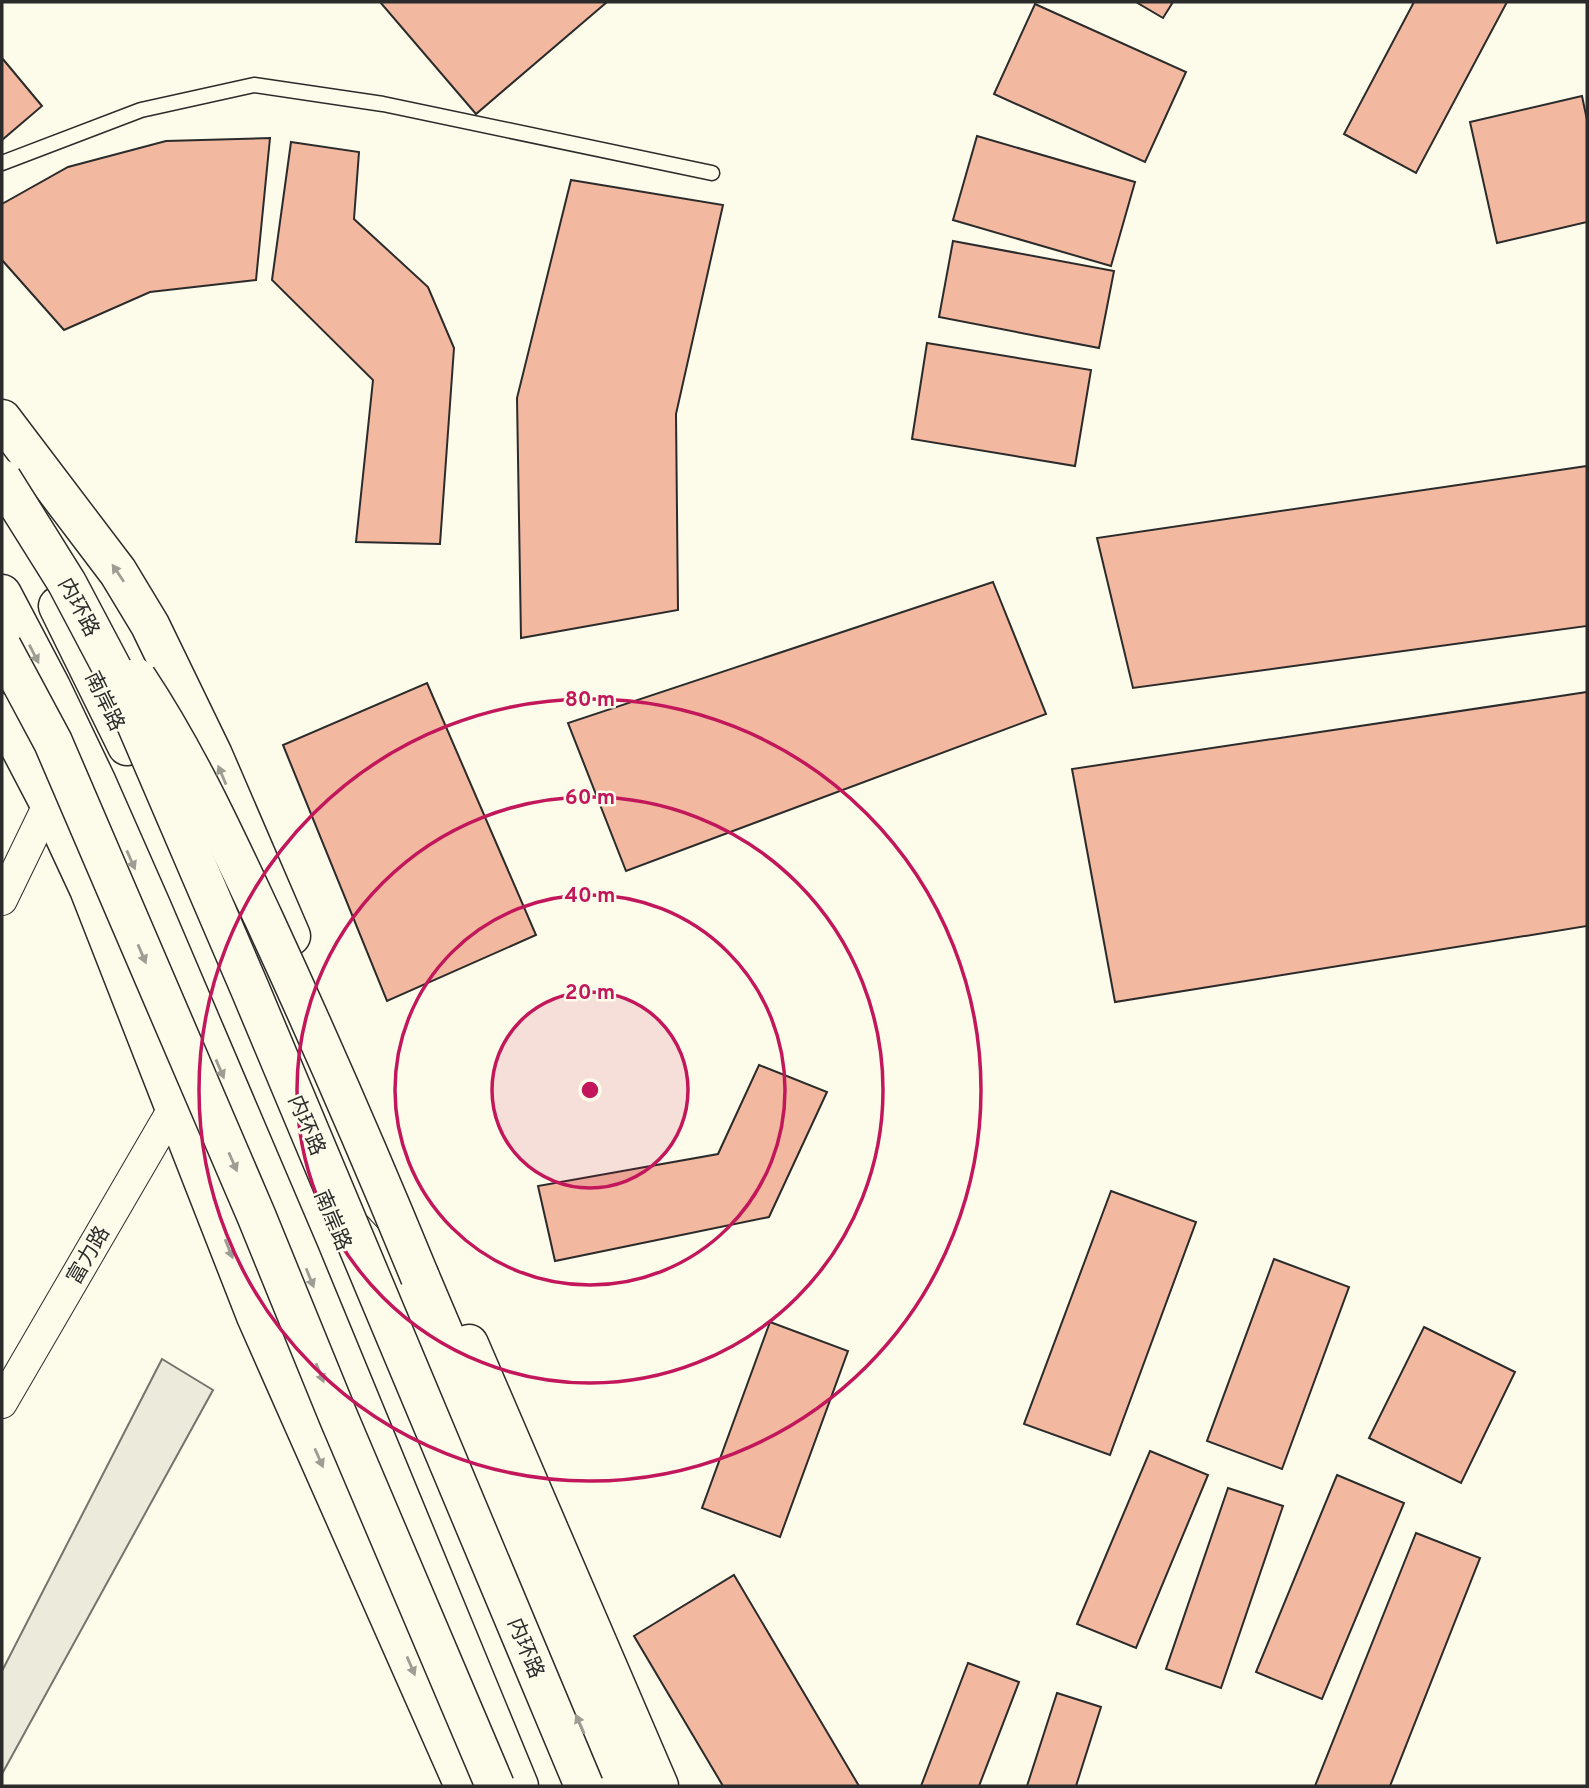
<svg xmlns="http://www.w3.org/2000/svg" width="1589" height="1788" font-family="Overpass,'Noto Sans SC',sans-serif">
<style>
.parking{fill:#eceadb;stroke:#74746e;stroke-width:2}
.building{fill:#f2b8a0;stroke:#2b2b2b;stroke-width:2}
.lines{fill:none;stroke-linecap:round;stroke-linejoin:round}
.lane-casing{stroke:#2b2b2b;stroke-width:17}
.street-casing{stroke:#2b2b2b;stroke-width:32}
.secondary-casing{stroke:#2b2b2b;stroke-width:41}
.primary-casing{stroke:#2b2b2b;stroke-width:41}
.highway-casing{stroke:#2b2b2b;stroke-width:41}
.lane{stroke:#fdfbea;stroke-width:14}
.street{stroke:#fdfbea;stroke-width:30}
.secondary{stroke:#fdfbea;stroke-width:38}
.primary{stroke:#fdfbea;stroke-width:38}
.highway{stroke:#fdfbea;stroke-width:38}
.highway-bridge-casing{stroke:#2b2b2b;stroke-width:41;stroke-linecap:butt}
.highway-bridge{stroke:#fdfbea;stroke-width:38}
.oneway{fill:#9e9d94}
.ring{fill:none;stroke:#c2185b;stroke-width:3.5}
.labels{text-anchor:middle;stroke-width:5;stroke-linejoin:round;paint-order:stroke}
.street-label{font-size:21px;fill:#2b2b2b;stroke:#fdfbea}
.centre{fill:#c2185b;stroke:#fdfbea;stroke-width:3.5}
.ring-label{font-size:21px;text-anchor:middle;font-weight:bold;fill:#c2185b;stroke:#fdfbea;stroke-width:5;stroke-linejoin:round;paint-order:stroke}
</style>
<rect width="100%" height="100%" fill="#fdfbea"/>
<!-- parking -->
<polygon class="parking" points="162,1359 213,1390 2,1774 2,1671"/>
<!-- building -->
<g class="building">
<polygon points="380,2 607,2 476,114"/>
<polygon points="1136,2 1173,2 1163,18"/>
<polygon points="1414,2 1507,2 1416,173 1344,134"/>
<polygon points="1035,4 1186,72 1145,162 994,94"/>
<polygon points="2,58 42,106 2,140"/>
<polygon points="1582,96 1587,120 1587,222 1497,243 1470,122"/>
<polygon points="977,136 1135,182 1111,266 953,220"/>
<polygon points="270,138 256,280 150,292 64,330 2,260 2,204 68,167 166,141"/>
<polygon points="291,142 359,152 354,219 428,287 454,348 440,544 356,542 373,380 272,280"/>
<polygon points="571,180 723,205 676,414 678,610 521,638 517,398"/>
<polygon points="953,241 1114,271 1099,348 939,317"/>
<polygon points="927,343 1091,370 1075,466 912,439"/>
<polygon points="1587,466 1587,626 1133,688 1097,538"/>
<polygon points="993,582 1046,714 626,871 568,723"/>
<polygon points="427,683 536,935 387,1001 283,745"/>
<polygon points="1587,692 1587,926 1115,1002 1072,769"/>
<polygon points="759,1065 827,1092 769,1217 555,1261 538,1186 718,1154"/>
<polygon points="1111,1191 1196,1222 1110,1455 1024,1424"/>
<polygon points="1274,1259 1349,1287 1282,1469 1207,1441"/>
<polygon points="770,1322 848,1351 780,1537 702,1508"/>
<polygon points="1424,1327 1515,1372 1461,1483 1369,1438"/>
<polygon points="1150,1451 1208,1475 1136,1648 1077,1624"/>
<polygon points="1337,1475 1404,1503 1322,1699 1256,1672"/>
<polygon points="1228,1488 1283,1506 1221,1688 1166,1669"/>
<polygon points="1416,1533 1480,1558 1390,1786 1315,1786"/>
<polygon points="734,1575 859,1786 723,1786 634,1636"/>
<polygon points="968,1663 1019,1682 979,1786 921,1786"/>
<polygon points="1057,1693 1101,1707 1076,1786 1027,1786"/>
</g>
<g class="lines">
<defs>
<polyline id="lane" points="2,163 141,110 254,85 383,104 712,173"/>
<g id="street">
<polyline points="2,900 49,803 64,796"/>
<polyline points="356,1227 383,1256 569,1699 608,1786"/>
<polyline points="2,1403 174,1107"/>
</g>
<g id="secondary">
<polyline points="2,419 118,572 150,625 213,755 291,936"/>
<polyline points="2,713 49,803 89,889 256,1316 464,1786"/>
<polyline points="469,1344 659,1786"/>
</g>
<g id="primary">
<polyline points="2,594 51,687 96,781 152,908 300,1255 519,1786"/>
<polyline points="58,606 127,746"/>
</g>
<polyline id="highway" points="420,1277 636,1786"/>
</defs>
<!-- lane casing -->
<use href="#lane" class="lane-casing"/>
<!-- street casing -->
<use href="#street" class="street-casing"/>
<!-- secondary casing -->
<use href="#secondary" class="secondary-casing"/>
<!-- primary casing -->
<use href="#primary" class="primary-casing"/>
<!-- highway casing -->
<use href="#highway" class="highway-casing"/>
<!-- lane -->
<use href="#lane" class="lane"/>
<!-- street -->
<use href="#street" class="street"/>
<!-- secondary -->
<use href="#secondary" class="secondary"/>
<!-- primary -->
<use href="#primary" class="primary"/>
<!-- highway -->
<use href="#highway" class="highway"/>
<defs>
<g id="highway-bridge">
<polyline points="2,479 67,583 113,670 250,989 584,1786"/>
<polyline points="2,647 53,742 256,1215 338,1416 495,1786"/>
<path d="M137,678c50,75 88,158 126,239 55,119 107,238 157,360"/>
</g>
</defs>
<!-- highway-bridge casing -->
<use href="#highway-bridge" class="highway-bridge-casing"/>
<!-- highway-bridge -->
<use href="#highway-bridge" class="highway-bridge"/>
</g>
<!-- one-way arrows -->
<defs><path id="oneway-solid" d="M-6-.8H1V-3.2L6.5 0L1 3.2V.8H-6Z" transform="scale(1.75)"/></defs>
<g class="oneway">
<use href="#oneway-solid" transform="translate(118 573) rotate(-124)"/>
<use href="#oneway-solid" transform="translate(34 654) rotate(63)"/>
<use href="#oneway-solid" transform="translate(222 775) rotate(-113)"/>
<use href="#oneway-solid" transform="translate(131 860) rotate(66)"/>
<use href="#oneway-solid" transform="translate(142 954) rotate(67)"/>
<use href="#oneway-solid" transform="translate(220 1069) rotate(67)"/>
<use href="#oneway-solid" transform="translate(233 1162) rotate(66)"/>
<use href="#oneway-solid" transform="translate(229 1249) rotate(68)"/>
<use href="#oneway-solid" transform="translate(310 1278) rotate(68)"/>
<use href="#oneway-solid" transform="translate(320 1373) rotate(68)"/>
<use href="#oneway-solid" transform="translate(319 1458) rotate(66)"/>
<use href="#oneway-solid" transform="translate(411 1666) rotate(67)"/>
<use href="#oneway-solid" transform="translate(580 1724) rotate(-114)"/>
</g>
<!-- distance rings -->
<circle cx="590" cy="1090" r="98" fill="#c2185b" fill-opacity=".12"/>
<g class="ring">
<circle cx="590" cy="1090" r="98"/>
<circle cx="590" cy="1090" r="195"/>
<circle cx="590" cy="1090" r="293"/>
<circle cx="590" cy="1090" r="391"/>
</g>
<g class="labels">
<!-- street labels -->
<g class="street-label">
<text transform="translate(79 607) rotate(62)" y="7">内环路</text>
<text transform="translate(105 701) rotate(64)" y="7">南岸路</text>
<text transform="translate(307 1125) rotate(67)" y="7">内环路</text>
<text transform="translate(333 1220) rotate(67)" y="7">南岸路</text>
<text transform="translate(88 1255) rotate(-60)" y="7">富力路</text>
<text transform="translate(526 1648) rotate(68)" y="7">内环路</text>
</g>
</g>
<circle cx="590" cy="1090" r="10" class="centre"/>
<g class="ring-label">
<text x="590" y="706">80 m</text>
<text x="590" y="804">60 m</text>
<text x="590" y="902">40 m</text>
<text x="590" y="999">20 m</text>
</g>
<!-- border -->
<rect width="1589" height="1788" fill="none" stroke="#2b2b2b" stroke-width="7"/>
</svg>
